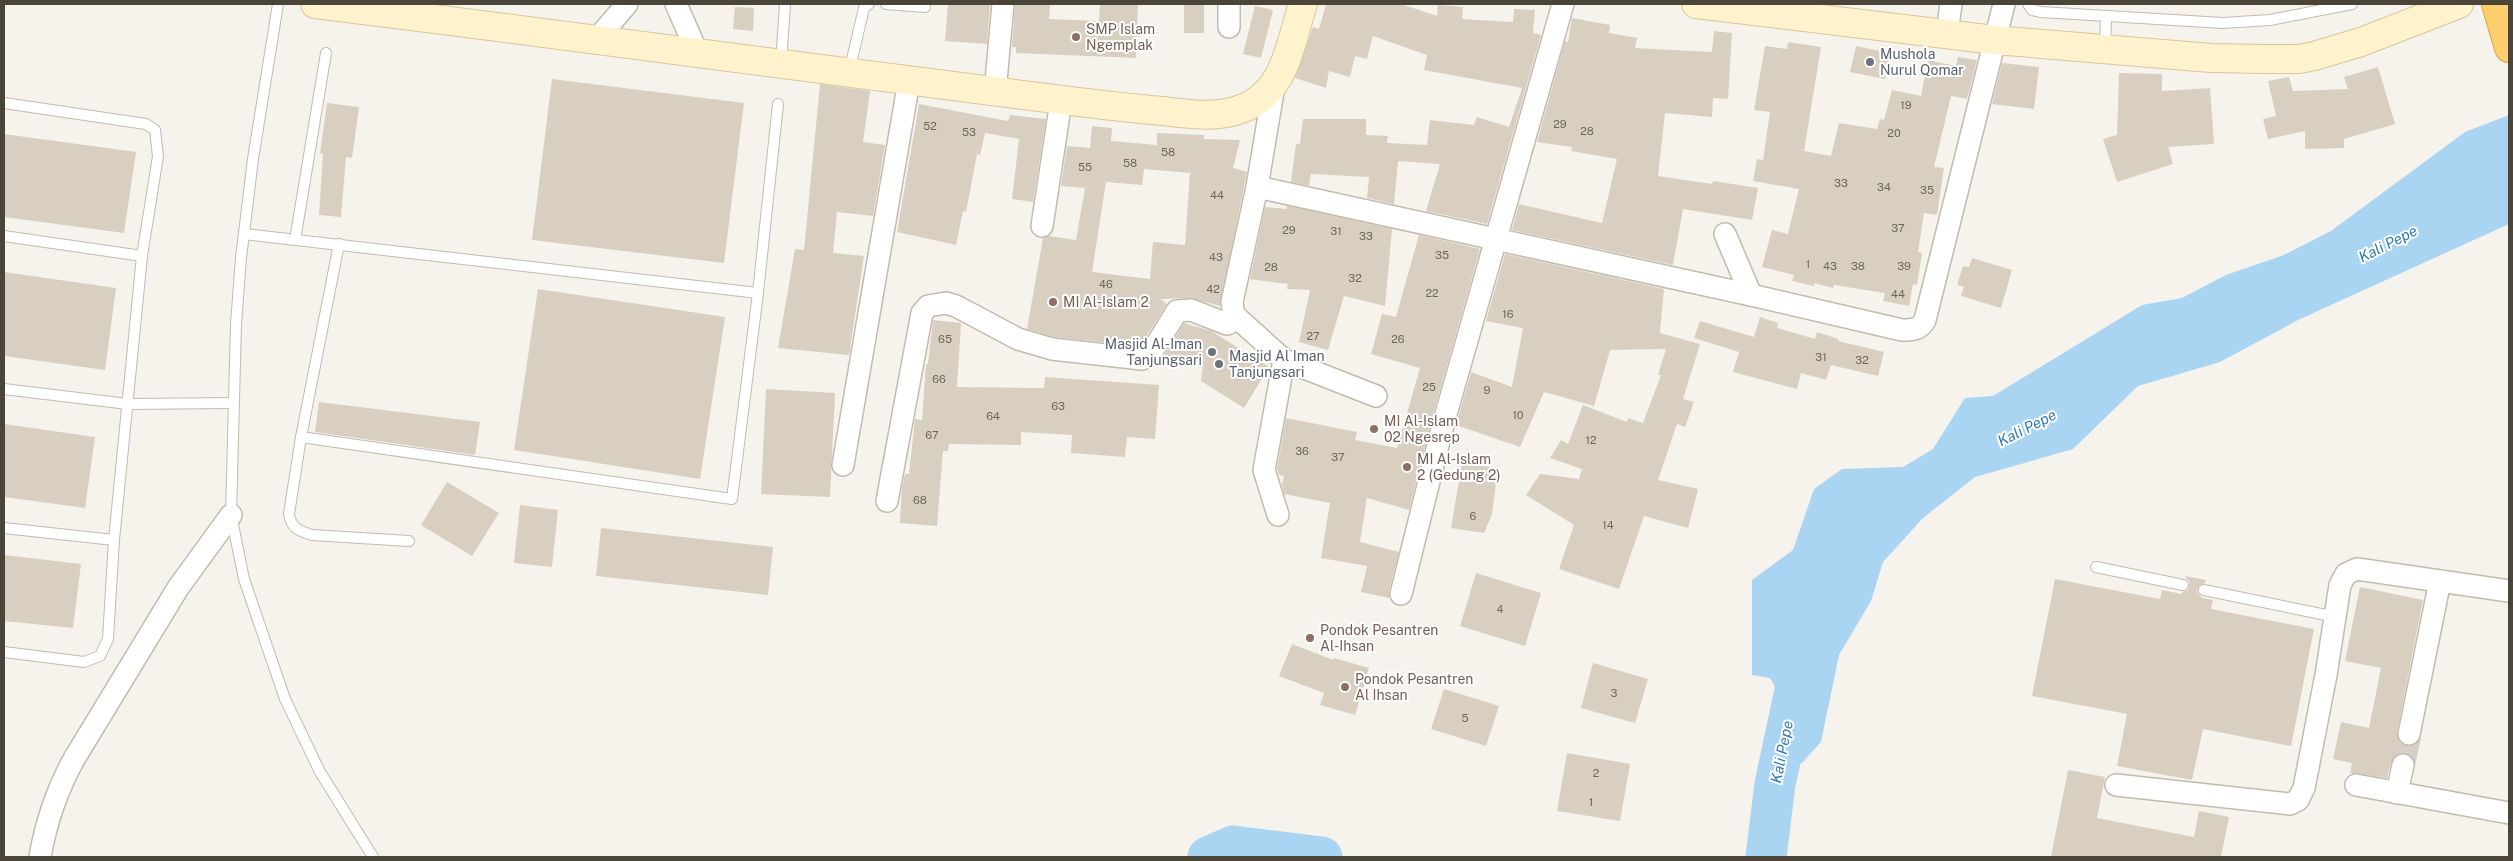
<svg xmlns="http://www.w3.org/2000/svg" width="2513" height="861" font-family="'Public Sans',sans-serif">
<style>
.water{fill:#a9d4f2}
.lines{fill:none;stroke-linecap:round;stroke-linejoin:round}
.river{stroke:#a9d4f2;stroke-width:41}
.building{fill:#d8cfc1;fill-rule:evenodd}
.street-tunnel{stroke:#d4d0c8;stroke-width:21;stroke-dasharray:21 11;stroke-linecap:butt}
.lane-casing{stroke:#c2bbae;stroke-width:12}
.street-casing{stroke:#c2bbae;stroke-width:24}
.secondary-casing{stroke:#d6c79b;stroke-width:30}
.highway-casing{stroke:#e0a43c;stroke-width:30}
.lane{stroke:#fff;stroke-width:10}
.street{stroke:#fff;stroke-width:21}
.secondary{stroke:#fff3cd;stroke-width:28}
.highway{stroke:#ffcf6e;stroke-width:28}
.education-dot{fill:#8d6e63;stroke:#fff;stroke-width:2}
.worship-dot{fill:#6b7280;stroke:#fff;stroke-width:2}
.labels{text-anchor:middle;stroke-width:4;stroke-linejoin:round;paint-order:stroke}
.number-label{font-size:11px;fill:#6e675b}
.education-label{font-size:14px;fill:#785e54;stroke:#fff;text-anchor:start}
.worship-label{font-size:14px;fill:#5b616d;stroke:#fff;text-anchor:start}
.water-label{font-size:15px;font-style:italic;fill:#2e7ab2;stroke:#fff}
</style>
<rect width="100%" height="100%" fill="#f6f3ec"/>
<!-- water -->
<polygon class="water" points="2509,115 2509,224 2298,320 2220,362 2138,386 2073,449 1975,477 1923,518 1883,562 1871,601 1839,655 1821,742 1801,764 1796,750 1790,713 1770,678 1752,675 1752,580 1793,550 1814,489 1842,469 1903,467 1933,449 1965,398 1993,396 2142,305 2182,298 2226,275 2284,255 2331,231 2465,132"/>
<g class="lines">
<!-- river -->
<g class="river">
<polyline points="1208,857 1233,846 1322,857"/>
<polyline points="1766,857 1775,784 1802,658"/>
</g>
</g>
<!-- building -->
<g class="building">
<polygon points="948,4 990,4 987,44 945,41"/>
<polygon points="1015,4 1050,4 1049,19 1099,21 1100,4 1138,4 1136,58 1016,53 1016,47 1012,47"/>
<rect x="1184" y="4" width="20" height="29"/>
<polygon points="1326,4 1401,4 1437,16 1438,5 1463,7 1462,19 1513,22 1514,9 1535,10 1533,33 1541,35 1487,224 1426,211 1440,164 1398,161 1394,204 1367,198 1369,177 1311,174 1309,186 1291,182 1296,144 1300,144 1303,119 1366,119 1366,135 1388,136 1387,143 1427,145 1430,120 1474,125 1477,117 1509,127 1522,88 1424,70 1427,55 1373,36 1367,59 1355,56 1350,77 1329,71 1326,88 1295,78 1313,27 1319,29"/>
<polygon points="1255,6 1273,10 1261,58 1243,54"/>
<polygon points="735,7 754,8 753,31 733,29"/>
<polygon points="1572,18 1610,25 1609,33 1637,38 1635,48 1712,52 1714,31 1732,33 1728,99 1713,98 1712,117 1665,113 1658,176 1712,184 1713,181 1758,188 1752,220 1683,209 1673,265 1512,230 1519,204 1602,223 1617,159 1571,151 1572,147 1537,142 1565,41 1568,42"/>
<polygon points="1788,42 1821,47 1804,151 1831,156 1839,123 1877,129 1880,119 1884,120 1892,90 1921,96 1928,60 1956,66 1958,57 1977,60 1967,99 1951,96 1934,167 1944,168 1937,215 1924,213 1918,252 1922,253 1917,285 1913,284 1909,306 1883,301 1885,293 1834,285 1833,288 1814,283 1814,286 1792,281 1794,275 1762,267 1772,230 1788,234 1799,189 1753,181 1757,159 1763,160 1770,112 1754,110 1765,46 1787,49"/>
<polygon points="1856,46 1890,53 1885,79 1850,72"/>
<polygon points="2002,63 2039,67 2034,109 1992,104"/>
<polygon points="2378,67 2395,124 2344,139 2344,148 2305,149 2305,131 2268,139 2263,119 2276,116 2268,81 2289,77 2293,91 2348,89 2344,77"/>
<polygon points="2119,73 2162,74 2162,91 2210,88 2214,144 2168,147 2173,164 2117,182 2103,139 2117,135"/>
<polygon points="552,79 744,103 724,263 532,240"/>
<polygon points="820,84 870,91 863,142 885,145 873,216 837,212 833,253 864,256 849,355 778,348 795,249 804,250"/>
<polygon points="327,103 359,107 352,158 346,157 341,217 319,215 323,154 320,153"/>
<polygon points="919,104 1008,121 1010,115 1046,119 1033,202 1012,199 1019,139 985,133 980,155 977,154 966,212 963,211 956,245 897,232"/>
<path d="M1092,126l20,2 -1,13 46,4v-12l47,2v4l36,1 -7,28 14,4 -27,134 -29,-8 -31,1 7,5 -27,42 -86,-9 -27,-8 16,-91 6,-2 27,4 9,-52 -24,-2 6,-40 23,2zM1144,169l46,4 -5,72 -32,-3 -3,37 -58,-7 14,-90 36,3z"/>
<polygon points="4,134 136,152 124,233 4,217"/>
<polygon points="1287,206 1392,229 1385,306 1344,296 1328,350 1299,342 1310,290 1287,289 1288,284 1250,279 1265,207 1286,209"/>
<polygon points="1419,235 1480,249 1432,418 1409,510 1367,498 1360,542 1399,552 1389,591 1389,598 1361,592 1367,566 1321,558 1330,503 1284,494 1282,485 1284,476 1279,475 1277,469 1286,418 1357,432 1355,440 1397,448 1420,368 1371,354 1382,314 1396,317"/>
<polygon points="1505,254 1664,289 1660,333 1700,344 1683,399 1694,402 1685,427 1677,424 1658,480 1698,489 1688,528 1644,516 1619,589 1559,569 1574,525 1526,495 1540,474 1579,479 1582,469 1550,458 1561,440 1568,444 1583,405 1627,422 1628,418 1643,423 1661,375 1658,375 1666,349 1610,350 1594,406 1544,392 1520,447 1456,425 1471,372 1512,387 1523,328 1486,321"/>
<polygon points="1972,258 2012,270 2001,308 1961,296 1964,287 1957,285 1963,266 1969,267"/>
<polygon points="4,272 116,288 105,370 4,356"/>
<polygon points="538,289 725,317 700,479 514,450"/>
<polygon points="1760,317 1778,323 1777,328 1815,339 1817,332 1838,339 1838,341 1884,352 1878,376 1831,365 1826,380 1801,373 1797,389 1733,372 1739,352 1694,338 1700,321 1754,337"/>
<polygon points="933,320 961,323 957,387 1044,388 1045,377 1159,385 1155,439 1127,437 1125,457 1071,453 1072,435 1021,432 1021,445 949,444 948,451 943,451 937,526 900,523 902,487 905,474 909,474 915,419 922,420 926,364 928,364"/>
<polygon points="1184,323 1211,331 1269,367 1244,408 1201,381 1203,364 1163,358"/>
<polygon points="766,389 835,393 830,497 761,494"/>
<polygon points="319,402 480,422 475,455 315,432"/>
<polygon points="4,424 95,437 85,508 4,497"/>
<polygon points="1462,463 1498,468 1492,514 1484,533 1451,528"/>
<polygon points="447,482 499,513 472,556 421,525"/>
<polygon points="520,505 558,510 552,567 514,563"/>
<polygon points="601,528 773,547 768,595 596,576"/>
<polygon points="4,555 81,564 73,628 4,621"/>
<polygon points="1476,573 1541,593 1525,646 1460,626"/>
<polygon points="2185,576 2206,580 2205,583 2199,586 2197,592 2202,598 2213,600 2211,609 2314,629 2291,746 2203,729 2192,780 2117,766 2127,714 2032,696 2055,579 2160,599 2162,590 2182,594 2182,592 2188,590 2190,583"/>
<polygon points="2360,587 2423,600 2397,732 2400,743 2406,746 2413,746 2421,738 2415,766 2411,755 2399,753 2391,762 2387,778 2350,773 2352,763 2333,759 2341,722 2369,728 2381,668 2345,661"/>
<polygon points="1292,644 1333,660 1334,658 1369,668 1355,715 1320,705 1324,693 1279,676"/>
<polygon points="1593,663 1648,679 1635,723 1581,708"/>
<polygon points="1444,689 1499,706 1486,746 1431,729"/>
<polygon points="1567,753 1630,764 1620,821 1557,811"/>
<polygon points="2068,770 2105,777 2097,818 2194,837 2199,811 2229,817 2221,857 2051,857"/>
</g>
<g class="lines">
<!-- street-tunnel -->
<polyline class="street-tunnel" points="2403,765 2409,734"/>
<defs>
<g id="lane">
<polyline points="278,4 253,159 241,258 236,324 231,515 244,579 285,699 320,772 373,857"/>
<polyline points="886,4 925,7"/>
<polyline points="2028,4 2032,10 2041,12 2223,23 2270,20 2352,4"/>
<polyline points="2105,48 2106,16"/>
<polyline points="781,63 785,4"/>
<polyline points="849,72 864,8 869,4"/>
<polyline points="4,103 146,124 155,130 158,156 142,256 114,540 108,639 100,656 84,662 4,652"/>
<polyline points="244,234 758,293"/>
<polyline points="4,236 142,256"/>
<polyline points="295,240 326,53"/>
<path d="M339,244l-38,193 -12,77c2,14 10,17 23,21l97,6"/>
<polyline points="4,389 128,404 234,403"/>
<polyline points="301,437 732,499 758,293 778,104"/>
<polyline points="4,528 114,540"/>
<polyline points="2096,567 2183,585"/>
<polyline points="2204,590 2336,617"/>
</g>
<g id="street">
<polyline points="676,4 697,52"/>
<polyline points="1229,4 1229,27"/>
<polyline points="1947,34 1951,4"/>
<polyline points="597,39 627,4"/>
<polyline points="1274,86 1257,187 1232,302 1234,315 1284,360 1376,396"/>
<polyline points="995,92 1003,4"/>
<path d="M1257,187l494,108 151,35c10,0 18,0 23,-10l79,-316"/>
<polyline points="1042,226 1061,101"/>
<polyline points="1725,234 1751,295"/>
<polyline points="843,465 909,81"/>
<polyline points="887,501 922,313 928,306 946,303 956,306 1018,339 1052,349 1142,359 1150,355 1177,311 1191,310 1227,324 1237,319"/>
<polyline points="1278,515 1264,470 1284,360"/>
<polyline points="1401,594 1444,421 1563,4"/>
<polyline points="2409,734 2440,581"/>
<polyline points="2116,785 2290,804 2298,800 2304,788 2326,675 2340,585 2346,574 2357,569 2509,591"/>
<polyline points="2356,785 2509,813"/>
<polyline points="2397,793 2403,765"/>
<path d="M40,857c6,-35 17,-67 34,-98l104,-171 53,-73"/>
</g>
<g id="secondary">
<path d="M315,4c226,28 452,58 677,87 53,7 106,14 159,19 29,2 62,10 90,-1 45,-16 49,-66 62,-105"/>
<polyline points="1696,4 1995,40 2211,58 2264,59 2299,59 2314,56 2361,42 2459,4"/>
</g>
<polyline id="highway" points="2496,4 2509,48"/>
</defs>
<!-- lane casing -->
<use href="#lane" class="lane-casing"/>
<!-- street casing -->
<use href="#street" class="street-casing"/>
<!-- secondary casing -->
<use href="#secondary" class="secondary-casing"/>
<!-- highway casing -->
<use href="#highway" class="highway-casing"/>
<!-- lane -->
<use href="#lane" class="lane"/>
<!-- street -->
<use href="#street" class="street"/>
<!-- secondary -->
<use href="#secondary" class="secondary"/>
<!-- highway -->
<use href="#highway" class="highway"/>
</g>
<!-- markers -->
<g class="education-dot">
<circle cx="1076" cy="37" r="5"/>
<circle cx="1053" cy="302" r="5"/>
<circle cx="1374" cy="429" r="5"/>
<circle cx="1407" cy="467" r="5"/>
<circle cx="1310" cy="638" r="5"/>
<circle cx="1345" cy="687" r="5"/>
</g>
<g class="worship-dot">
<circle cx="1870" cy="62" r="5"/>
<circle cx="1212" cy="352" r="5"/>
<circle cx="1219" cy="364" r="5"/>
</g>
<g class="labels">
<!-- number labels -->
<g class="number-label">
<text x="1906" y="109">19</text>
<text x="1560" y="128">29</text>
<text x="930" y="130">52</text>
<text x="1587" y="135">28</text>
<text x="969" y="136">53</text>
<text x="1894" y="137">20</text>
<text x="1168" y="156">58</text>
<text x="1130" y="167">58</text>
<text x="1085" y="171">55</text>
<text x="1841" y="187">33</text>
<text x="1884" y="191">34</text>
<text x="1927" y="194">35</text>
<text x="1217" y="199">44</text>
<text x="1898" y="232">37</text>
<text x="1289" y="234">29</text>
<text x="1336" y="235">31</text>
<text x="1366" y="240">33</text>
<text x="1442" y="259">35</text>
<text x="1216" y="261">43</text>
<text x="1808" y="268">1</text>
<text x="1830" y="270">43</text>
<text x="1858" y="270">38</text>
<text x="1904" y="270">39</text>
<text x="1271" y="271">28</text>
<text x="1355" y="282">32</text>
<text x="1106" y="288">46</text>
<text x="1213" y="293">42</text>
<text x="1432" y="297">22</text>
<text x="1898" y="298">44</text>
<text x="1508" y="318">16</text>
<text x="1313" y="340">27</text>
<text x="945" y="343">65</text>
<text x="1398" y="343">26</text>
<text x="1821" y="361">31</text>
<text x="1862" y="364">32</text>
<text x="939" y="383">66</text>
<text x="1429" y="391">25</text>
<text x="1487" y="394">9</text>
<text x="1058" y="410">63</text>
<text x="1518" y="419">10</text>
<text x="993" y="420">64</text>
<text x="932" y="439">67</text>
<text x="1591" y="444">12</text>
<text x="1302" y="455">36</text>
<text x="1338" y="461">37</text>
<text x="920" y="504">68</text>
<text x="1473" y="520">6</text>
<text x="1608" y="529">14</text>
<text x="1500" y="613">4</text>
<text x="1614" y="697">3</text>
<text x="1465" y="722">5</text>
<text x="1596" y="777">2</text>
<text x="1591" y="806">1</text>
</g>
<!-- education labels -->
<g class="education-label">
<text x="1086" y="34">SMP Islam<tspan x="1086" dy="16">Ngemplak</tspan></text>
<text x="1063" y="307">MI Al-Islam 2</text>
<text x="1384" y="426">MI Al-Islam<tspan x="1384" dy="16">02 Ngesrep</tspan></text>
<text x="1417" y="464">MI Al-Islam<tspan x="1417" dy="16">2 (Gedung 2)</tspan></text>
<text x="1320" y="635">Pondok Pesantren<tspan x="1320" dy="16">Al-Ihsan</tspan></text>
<text x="1355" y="684">Pondok Pesantren<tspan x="1355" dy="16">Al Ihsan</tspan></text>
</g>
<!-- worship labels -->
<g class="worship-label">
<text x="1880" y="59">Mushola<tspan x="1880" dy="16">Nurul Qomar</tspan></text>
<text x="1202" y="349" text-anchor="end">Masjid Al-Iman<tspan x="1202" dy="16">Tanjungsari</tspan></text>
<text x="1229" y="361">Masjid Al Iman<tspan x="1229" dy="16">Tanjungsari</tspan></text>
</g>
<!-- water labels -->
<g class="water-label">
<text transform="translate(2388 244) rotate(-27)" y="5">Kali Pepe</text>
<text transform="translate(2027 428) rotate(-27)" y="5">Kali Pepe</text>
<text transform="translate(1782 752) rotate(-79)" y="5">Kali Pepe</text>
</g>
</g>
<!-- border -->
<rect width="2513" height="861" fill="none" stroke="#4b4439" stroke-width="10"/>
</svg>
